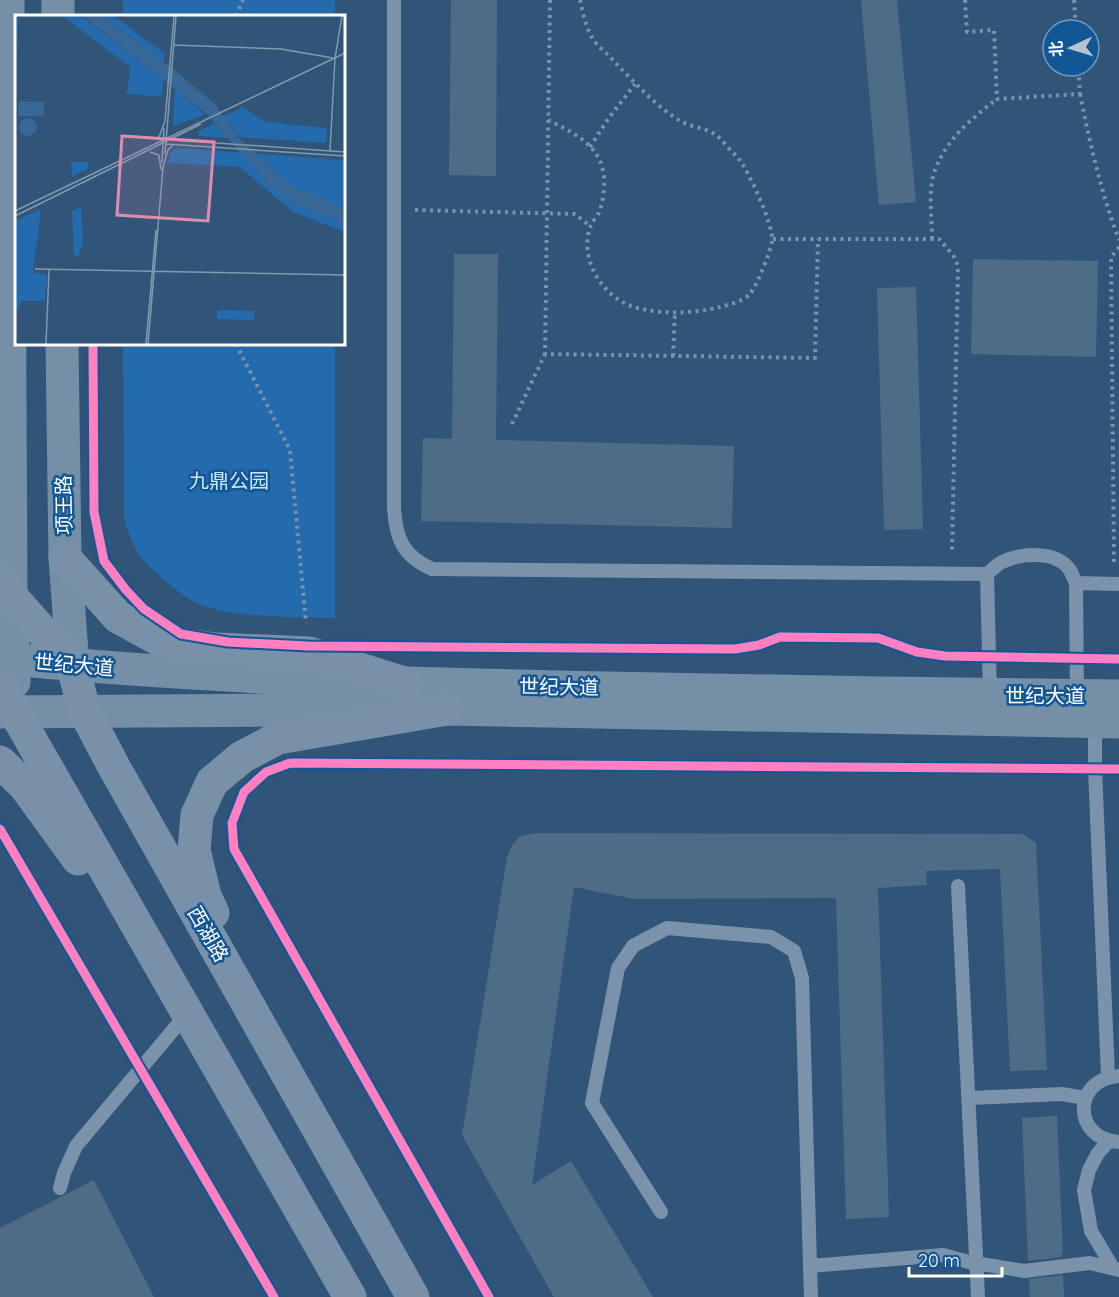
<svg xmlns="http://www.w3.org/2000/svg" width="1119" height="1297" font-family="Quicksand,'Noto Sans SC',sans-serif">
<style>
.green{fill:#236bac}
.building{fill:#4f6c87}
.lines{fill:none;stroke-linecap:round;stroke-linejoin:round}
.path{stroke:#7a93ab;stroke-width:4;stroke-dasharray:3 4.5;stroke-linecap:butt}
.lane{stroke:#7a93ab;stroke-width:14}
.secondary{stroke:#758fa7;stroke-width:33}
.primary{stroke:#7891a9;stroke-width:33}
.cycleway-casing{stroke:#135696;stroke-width:13}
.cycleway{stroke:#ff80c0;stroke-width:9}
.labels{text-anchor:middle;stroke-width:5;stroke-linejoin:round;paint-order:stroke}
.park-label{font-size:20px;fill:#cbe6fd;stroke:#135696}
.street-label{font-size:20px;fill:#fff;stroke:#135696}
.inset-road{fill:none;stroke:#8399ae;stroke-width:1.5}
.view{fill:#e08cad;fill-opacity:0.15;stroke:#e08cad;stroke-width:3}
.inset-edge{fill:none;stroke:#fff;stroke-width:3}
</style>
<rect width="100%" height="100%" fill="#315578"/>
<!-- green -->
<g class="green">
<rect x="123" y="0" width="212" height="16"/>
<path d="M123,344h212v274c-42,-2 -96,1 -136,-14 -13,-6 -27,-17 -37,-26 -24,-20 -30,-31 -38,-61z"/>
</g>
<!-- building -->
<g class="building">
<polygon points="451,0 497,0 496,176 449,175"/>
<polygon points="861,0 897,0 916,202 879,205"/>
<polygon points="454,254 498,254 496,440 734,446 732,528 421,521 423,438 452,439"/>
<polygon points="973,259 1098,261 1096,357 971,354"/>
<polygon points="916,287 923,529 884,530 877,288"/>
<polygon points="538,833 1023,834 1036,843 1047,1070 1010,1071 1000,869 926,871 927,885 878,888 889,1217 846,1219 836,898 634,899 574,887 532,1185 571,1161 653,1297 554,1297 462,1135 507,857 512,845 520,836"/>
<polygon points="1057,1116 1063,1254 1061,1254 1062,1257 1028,1261 1022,1118"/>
<polygon points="94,1180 154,1297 0,1297 0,1228"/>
<polygon points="1063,1275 1064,1297 1030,1297 1029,1279"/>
</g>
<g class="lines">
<!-- path -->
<g class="path">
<polyline points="550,0 545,354 815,358 818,239"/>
<polyline points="965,0 967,32 994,30 997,99 1080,94 1078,66"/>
<polyline points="1074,0 1076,30"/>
<polyline points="236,16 243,0"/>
<path d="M1080,94c10,50 21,98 39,146"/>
<path d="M548,120c18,9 40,19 50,37 9,15 7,37 2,53 -2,6 -7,10 -9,15 -13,32 10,70 40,81 28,9 61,8 89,1 8,-2 23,-6 29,-12 7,-7 22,-44 23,-54 2,-15 -24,-72 -34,-83 -7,-7 -15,-17 -22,-23 -10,-7 -24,-8 -34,-13 -27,-16 -49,-41 -71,-64 -5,-6 -14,-12 -18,-19 -7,-11 -10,-26 -13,-39"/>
<polyline points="590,147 608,119 635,84"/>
<polyline points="415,210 575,214 590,226"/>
<polyline points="773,239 939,239 953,255 958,266 952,552"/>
<path d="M932,239c0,-21 -4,-46 2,-66 11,-33 37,-54 63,-74"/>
<polyline points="236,344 290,450 306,623"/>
<polyline points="673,356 675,312"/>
<polyline points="512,424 545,354"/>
<polyline points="1114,562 1111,257 1119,247"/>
</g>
<!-- lane -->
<g class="lane">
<path d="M394,0v508c2,31 9,48 38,61l555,5"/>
<polyline points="1076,583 1119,584"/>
<path d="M990,697l-3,-123c5,-4 9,-9 15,-12 19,-9 54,-12 68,8 2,4 4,9 6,13l1,114"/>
<polyline points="1095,722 1095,769 1108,1076"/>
<polyline points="958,886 978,1297"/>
<path d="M1119,1076c-47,3 -47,63 0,66"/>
<polyline points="969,1098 1062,1094 1085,1098"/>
<polyline points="1109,1141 1098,1153 1089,1170 1084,1190 1091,1231 1113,1268"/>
<polyline points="60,1188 64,1173 76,1146 184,1017"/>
<polyline points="661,1212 592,1103 618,968 633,946 667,928 771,937 794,951 802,978 810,1266 943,1255 969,1262 1024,1271 1090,1263 1119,1270"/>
<polyline points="810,1266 811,1297"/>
</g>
<!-- secondary -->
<g class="secondary">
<polyline points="8,0 11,596 14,682"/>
<polyline points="58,0 58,16"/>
<polyline points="62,344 65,558 73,666"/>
<path d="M0,658c202,20 404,26 607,30 171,4 341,6 512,8"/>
<polyline points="0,712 447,709 1119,722"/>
</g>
<!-- primary -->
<g class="primary">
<polyline points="65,558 118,617 158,639 177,644 216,649 309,653 407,684"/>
<polyline points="0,578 11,596 73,666 84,710 114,767 413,1297"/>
<polyline points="0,686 350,1297"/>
<polyline points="0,762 25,786 78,859"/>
<polyline points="213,913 205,896 194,850 197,815 212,782 242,757 278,738 447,709"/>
</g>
<defs>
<g id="cycleway">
<polyline points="93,344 94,512 104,561 126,590 144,609 181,634 228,642 308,646 735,649 759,645 780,637 878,638 917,652 945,656 1119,659"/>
<polyline points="0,829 274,1297"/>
<polyline points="489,1297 234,849 232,823 244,792 266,772 290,763 1119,769"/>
</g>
</defs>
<!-- cycleway casing -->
<use href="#cycleway" class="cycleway-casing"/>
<!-- cycleway -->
<use href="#cycleway" class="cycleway"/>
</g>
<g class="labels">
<!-- park labels -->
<g class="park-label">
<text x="229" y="488">九鼎公园</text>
</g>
<!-- street labels -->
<g class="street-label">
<text transform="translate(64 505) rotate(-91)" y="7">项王路</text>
<text transform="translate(74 665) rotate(5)" y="7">世纪大道</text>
<text transform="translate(559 687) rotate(1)" y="7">世纪大道</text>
<text x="1045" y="703">世纪大道</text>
<text transform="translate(208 934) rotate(60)" y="7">西湖路</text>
</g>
</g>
<!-- overview -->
<g transform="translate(15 15)">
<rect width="330" height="330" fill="#315578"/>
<path d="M0,1h3l-3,115zM48,1h18l82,63 -1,18 -35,-3 3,-27zM88,1h11l50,37v10zM160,73l28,25 1,2 -31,11zM228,92l21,15 63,6 -1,15 -87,-6 -15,-21zM200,108l13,15 -29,-2v-5zM162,133l168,12v72l-52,-20 -53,-45 -72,-4 2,-10zM56,147h17v7l-16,8zM66,192l2,33 -4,16 -5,-1 -2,-44zM26,194l-8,63 14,3 -2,26h-24l-6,16v-96zM202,295l37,1v9l-37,-1z" fill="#236bac"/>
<path d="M68,1h19l76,57 37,31 24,34 49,46 57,25v14l-51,-19 -23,-16 -64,-74zM4,86l25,1v14h-26zM4 112a9 9 0 1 1 18 0a9 9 0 1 1-18 0Z" fill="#386896"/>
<path class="inset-road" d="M158,30l108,4 52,9M150,106l9,-105M143,125l7,-19M159,125l171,12M151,129l179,12M315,136l5,-93 7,-42M135,137l9,3 2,15M150,139l11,-138M147,148l2,-35M148,152l5,-17 6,-6M0,196l330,-158M0,201l186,-92M20,254l310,6M31,329l3,-74M131,329l10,-114M133,329l15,-177"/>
<path class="view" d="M107,121l92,6 -6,79 -91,-6z"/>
<rect width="330" height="330" class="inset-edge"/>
</g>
<!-- north arrow -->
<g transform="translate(1071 48) rotate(266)"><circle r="28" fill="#135696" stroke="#719ac0" stroke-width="1.5"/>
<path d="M0-4.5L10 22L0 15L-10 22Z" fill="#b7c4d0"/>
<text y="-9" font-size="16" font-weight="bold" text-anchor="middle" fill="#ffffff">北</text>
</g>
<!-- scale -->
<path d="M909 1267v9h93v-9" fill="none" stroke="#ffffff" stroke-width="3"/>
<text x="918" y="1267" font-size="18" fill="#ffffff" stroke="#135696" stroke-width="4.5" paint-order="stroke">20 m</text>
</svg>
